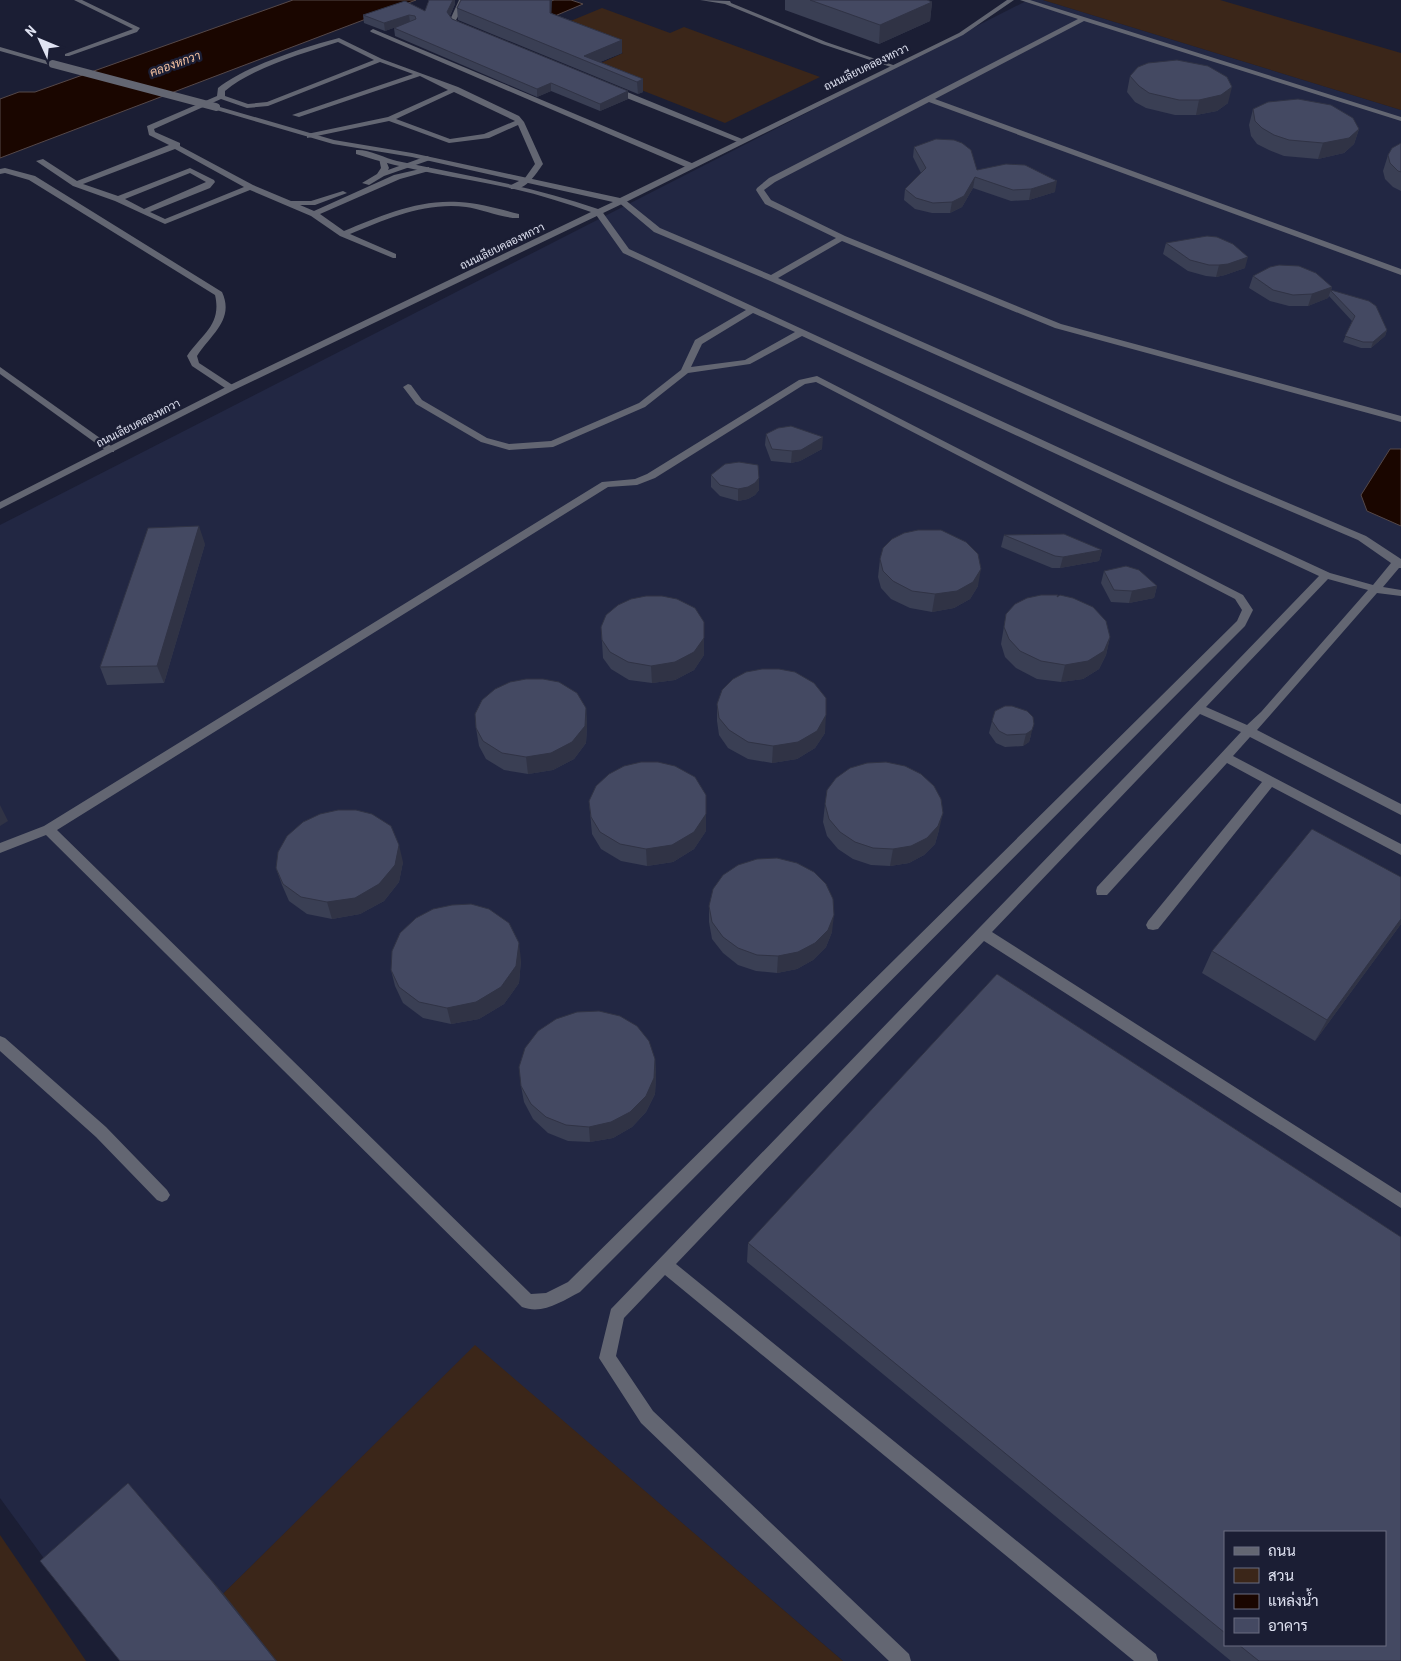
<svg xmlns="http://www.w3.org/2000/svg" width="1401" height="1661" font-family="'Roboto Condensed',Sarabun,sans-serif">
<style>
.built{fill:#222743;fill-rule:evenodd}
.green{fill:#3b2619}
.water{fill:#1a0600;stroke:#554849}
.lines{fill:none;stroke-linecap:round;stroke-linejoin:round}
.lane{fill:#636672;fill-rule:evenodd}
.street{fill:#636672;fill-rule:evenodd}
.street-bridge{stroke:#636672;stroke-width:8}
.wall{fill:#3a3f54;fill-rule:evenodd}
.shaded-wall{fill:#303345}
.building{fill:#444962;stroke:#303345}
.labels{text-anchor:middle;stroke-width:5;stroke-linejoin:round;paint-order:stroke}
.far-street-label{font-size:11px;fill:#e0e3f2;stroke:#1b1e34}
.far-water-label{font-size:12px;font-style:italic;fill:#f5c2a1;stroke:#1b1e34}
</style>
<rect width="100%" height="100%" fill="#1b1e34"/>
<!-- built -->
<path class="built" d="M1028,0h15l358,110v1551h-558l-368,-315 -320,315 -99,-86 -56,-77v-973zM1225,1532h160v113h-160z"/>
<!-- green -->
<g class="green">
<polygon points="1043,0 1220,0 1401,53 1401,110"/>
<polygon points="602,8 670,33 684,27 820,77 725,123 588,69 623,53 556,27"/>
<polygon points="475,1345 843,1661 155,1661"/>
<polygon points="0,1535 86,1661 0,1661"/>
</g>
<!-- water -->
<g class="water">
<polygon points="293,0 416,0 0,158 0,99 19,92 35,92"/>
<polygon points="554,0 571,0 583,4 543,21 522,13"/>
<polygon points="1390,449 1401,449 1401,526 1367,511 1361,495"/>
</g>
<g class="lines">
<!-- lane -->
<g class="lane">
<polygon points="74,0 82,0 140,28 137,32 69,56 65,56 65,54 133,29"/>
<path d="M459,0h8l-11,20 11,7v2c-7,1 -13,-3 -17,-9z"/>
<polygon points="700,0 730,1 731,3 826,42 896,66 891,67 822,44 725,4"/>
<path d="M1020,0h10l371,117v4l-317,-100 -149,78 466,170v6l-472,-173 -154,80 -11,8 7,10 74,36 216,88 340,92v6l-346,-94 -213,-87 -64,37 454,201 134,57 35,23v9h-2l-16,19 18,3v6l-24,-3 -120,137 144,74v11l-151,-78 -17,19 168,88v11l-129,-68 -114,142 -5,1 -5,-1 -2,-4 2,-4 114,-139 -35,-19 -120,132h-10l-1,-4 1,-4 144,-155 -41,-18 -208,218 409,261v15l-417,-267 -308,323 480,390 2,7h-24l-469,-386 -41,43 -8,38 37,55 256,243 2,7h-22l-248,-238 -42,-65 12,-49 708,-733 -517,-240 -52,28 -62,9 -43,34 -92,40 -44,3 -28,-8 -65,-38 -13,-17 5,-3 3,1 11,15 65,38 22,6 42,-3 88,-38 42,-33 14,-30 51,-30 -123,-57 -29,-41 4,-2h3l28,39 701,324 43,12 18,-22 -33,-23 -134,-57 -456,-203 -114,-48 -37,-31 7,-2 36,29 111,47 65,-37 -71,-34 -9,-14 1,-2 12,-10 309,-159zM753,313l42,19 -50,28 -54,7 11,-23zM1328,579l40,11 -107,122 -14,13 -41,-18z"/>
<polygon points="373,29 694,164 695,166 688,168 371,32 370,31"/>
<path d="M339,38l43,21 76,28 61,29 5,6 19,42c-8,11 -16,26 -32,25v-4l14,-7 10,-14 -17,-39 -29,13 -40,5 -60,-22 -82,17v-4l81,-17 60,-27 -28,-14 -121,41 -7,-2 121,-41 -33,-12 -112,44 -21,2 -26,-9 -67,30 1,3 25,11v3l73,39 38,16h20l32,-10 4,2 -32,12h-15l14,6 80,-36 35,-8v4l-29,8 -80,35 24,17c36,-15 74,-32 115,-29 20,1 40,7 60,12v4c-14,1 -38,-9 -53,-11 -41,-5 -79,12 -116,27l46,20v4h-3l-53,-22 -29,-20 -61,-26 -85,34 -50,-23 -42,-15 -37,-25 7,-2 34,22 92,-36 -20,-10 -2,-9 70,-30 1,-8c28,-22 86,-41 121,-50zM338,42l36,18 -107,42 -19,2 -23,-8v-5c27,-23 79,-38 113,-49zM454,92l59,28 2,1 -31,13 -34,5 -54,-20zM175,149l69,38 -79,32 -15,-7 60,-24 5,-6 -1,-2 -24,-12 -72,28 -35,-12zM190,173l16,9 -62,27 -19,-10z"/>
<polygon points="609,87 615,87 747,141 740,143 609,91"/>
<polygon points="427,156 431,158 430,160 384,176 369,185 362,183 377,174 381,168 379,158 385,158 389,168 388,170"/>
<path d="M5,168l30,8 187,116c13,28 -12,43 -25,64l2,7 35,23v4h-6l-36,-24 -5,-10c15,-22 35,-31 28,-61l-186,-115 -24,-7 -5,1v-5z"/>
<polygon points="0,367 114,448 114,452 108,452 0,374"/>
<path d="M817,376l426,219 10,15 -8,16 -665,666c-18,9 -37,23 -58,15l-476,-472 -46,18v-10l44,-17 558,-344 33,-3 12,-5 152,-94zM816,382l419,217 7,11 -5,11 -669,661 -22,11 -15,1 -474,-464 551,-343 29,-2 18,-7 150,-94z"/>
<polygon points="0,1036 5,1038 106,1127 167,1190 170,1195 167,1200 162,1202 157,1200 96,1137 0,1051"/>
</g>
<!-- street -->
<g class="street">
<path d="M1007,0h7l-51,35 -339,168 -390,187 -234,119v-7l228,-116 363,-174c-25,-9 -51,-17 -77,-23 -53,-12 -107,-18 -158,-35v-4c12,-1 29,8 41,11 67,14 135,25 201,48l15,-7 -201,-45 -79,-13 -120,-35v-4l121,35 78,13 208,45 339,-165z"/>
<polygon points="0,47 55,63 56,64 53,66 0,51"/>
</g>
<!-- street-bridge -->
<polyline class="street-bridge" points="53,64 216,107"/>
</g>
<!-- wall -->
<g class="wall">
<polygon points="429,0 455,0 455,4 450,16 452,19 628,91 628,99 600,111 551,91 537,97 395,36 394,28 399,26 385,31 364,23 363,15 425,11"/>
<polygon points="785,0 927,0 932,2 930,21 879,44 785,10"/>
<polygon points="457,8 551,13 622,40 622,53 600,62 643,79 643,92 638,94 458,20"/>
<polygon points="1130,76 1228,103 1217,111 1196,115 1175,115 1146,108 1135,102 1127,92"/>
<polygon points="1253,109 1359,129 1354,144 1344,153 1318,159 1284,156 1269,150 1257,144 1251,136 1249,125"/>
<polygon points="1401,143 1401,191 1393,187 1385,179 1383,171 1388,155"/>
<polygon points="914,147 977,170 1055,192 1029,200 1011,201 973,188 962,207 950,213 932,213 915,209 904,200 905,189 921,173 913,157"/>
<polygon points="1166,243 1245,268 1225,275 1216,277 1206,276 1188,271 1163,254"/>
<polygon points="1253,276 1332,287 1331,290 1387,330 1385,336 1371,348 1361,348 1343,342 1352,321 1329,296 1328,298 1308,306 1289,306 1270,301 1249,288"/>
<polygon points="766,434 822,449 800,461 791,463 771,461 765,445"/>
<polygon points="711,475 759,490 755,495 748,499 738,501 720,496 711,487"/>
<polygon points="1004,535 1102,550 1099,561 1060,568 1052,568 1001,547"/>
<polygon points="205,544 164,683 107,685 100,667"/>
<polygon points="880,559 978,586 970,599 954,608 932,612 910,608 891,599 881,588 878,577"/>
<polygon points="1104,571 1157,586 1154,598 1129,603 1111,602 1101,583"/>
<polygon points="1058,597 1110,637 1106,655 1099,669 1083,679 1061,682 1037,679 1016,668 1005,657 1001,644 1006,614"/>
<polygon points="601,627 704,655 694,670 675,680 652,683 629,680 611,669 603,658"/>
<polygon points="717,704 825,733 815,748 797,759 772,763 748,759 728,748 719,735 717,721"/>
<polygon points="586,708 587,726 586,743 574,759 553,770 528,774 504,770 486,759 479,746 476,728"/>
<polygon points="992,721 1031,735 1029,742 1023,746 1005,747 996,743 989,733"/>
<polygon points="589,801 706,831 694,849 673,862 647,866 621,861 601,849 592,834"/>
<polygon points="825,804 939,830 935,844 924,855 909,863 890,866 871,865 853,859 838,849 827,836 823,822"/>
<polygon points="403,862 399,882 384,901 360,914 332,919 307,914 289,901 282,885 276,868"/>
<polygon points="1401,877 1401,924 1315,1041 1202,973 1212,951"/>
<polygon points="709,906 832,932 826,947 813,960 797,969 777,973 756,971 738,965 723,953 712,939 709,922"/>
<polygon points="521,960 519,983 504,1004 479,1019 451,1024 423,1018 403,1003 395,986 391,970"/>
<path d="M997,974l404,263v424h-170l-484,-399 1,-19zM1225,1532h160v113h-160z"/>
<polygon points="655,1059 656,1075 655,1094 646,1112 632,1127 613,1138 590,1142 568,1141 548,1133 533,1119 524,1102 521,1086"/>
</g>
<!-- shaded-wall -->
<g class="shaded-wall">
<polygon points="453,0 455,0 455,4 448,19 447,12"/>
<polygon points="550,0 552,0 551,25 550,13"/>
<polygon points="932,2 930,21 879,44 880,25"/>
<polygon points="409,15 410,22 385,31 384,23"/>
<polygon points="622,40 622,53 595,64 584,56"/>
<polygon points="643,79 643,92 638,94 637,82"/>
<polygon points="551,83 551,91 537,97 537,89"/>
<polygon points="1232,87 1228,103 1217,111 1196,115 1199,100"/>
<polygon points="628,91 628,99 600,111 600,104"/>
<polygon points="1359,129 1354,144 1344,153 1318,159 1323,143"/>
<polygon points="975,177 973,188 962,207 950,213 952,202"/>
<polygon points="1057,181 1055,192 1029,200 1031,189"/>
<polygon points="1248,257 1245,268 1225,275 1216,277 1219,265"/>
<polygon points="1332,287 1328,298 1308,306 1312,294"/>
<polygon points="1387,330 1385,336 1371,348 1373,342"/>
<polygon points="823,437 822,449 800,461 791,463 792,451"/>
<polygon points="759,478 759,490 755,495 748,499 738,501 738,489"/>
<polygon points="199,526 205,544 164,683 157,666"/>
<polygon points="1102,550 1099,561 1060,568 1063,557"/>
<polygon points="981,569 978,586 970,599 954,608 932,612 935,594"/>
<polygon points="1157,586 1154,598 1129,603 1132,591"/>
<polygon points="704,622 704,655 694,670 675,680 652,683 651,666"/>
<polygon points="1110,637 1106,655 1099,669 1083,679 1061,682 1065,665"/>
<polygon points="586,708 587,726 586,743 574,759 553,770 528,774 526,757"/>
<polygon points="826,715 825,733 815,748 797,759 772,763 773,746"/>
<polygon points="1034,724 1029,742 1023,746 1026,734"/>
<polygon points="706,795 706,831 694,849 673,862 647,866 646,849"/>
<polygon points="0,805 8,821 0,826"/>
<polygon points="943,813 939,830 935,844 924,855 909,863 890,866 893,849"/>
<polygon points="399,845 403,862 399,882 384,901 360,914 332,919 327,902"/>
<polygon points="834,915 832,932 826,947 813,960 797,969 777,973 778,956"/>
<polygon points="1401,919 1401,924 1315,1041 1327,1020"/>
<polygon points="519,943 521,960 519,983 504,1004 479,1019 451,1024 447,1008"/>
<polygon points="655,1059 656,1075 655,1094 646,1112 632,1127 613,1138 590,1142 589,1127"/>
<polygon points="128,1483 223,1593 277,1661 276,1661"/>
</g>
<!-- building -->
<g class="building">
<polygon points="429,0 453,0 447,12 452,19 628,91 600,104 551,83 537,89 394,28 416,19 415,16 409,15 384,23 363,15 405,1 425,11"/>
<polygon points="461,0 550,0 550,13 622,40 584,56 643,79 637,82 457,8"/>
<polygon points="810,0 927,0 932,2 880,25"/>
<polygon points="1177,60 1208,66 1227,77 1232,87 1221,95 1199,100 1179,100 1149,93 1139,86 1130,76 1138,67 1148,63"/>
<polygon points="1298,99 1331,105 1353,118 1359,129 1349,138 1323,143 1289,140 1274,135 1262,128 1255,121 1253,109 1268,102"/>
<polygon points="936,139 954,140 962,143 971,150 977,170 1006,164 1025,165 1057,181 1031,189 1013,190 975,177 964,196 952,202 933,203 916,198 905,189 926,168 914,147"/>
<polygon points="1401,143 1401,172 1398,171 1390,163 1388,155 1392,148"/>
<polygon points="1207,236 1217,237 1233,244 1248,257 1228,264 1219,265 1209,265 1190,260 1166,243"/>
<polygon points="1279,265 1299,266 1316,273 1332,287 1312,294 1293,295 1273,290 1253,276 1270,267"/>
<polygon points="1331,290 1369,301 1376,306 1387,330 1373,342 1363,342 1345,336 1355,316 1331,291"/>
<polygon points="791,426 823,437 801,450 792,451 772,449 766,434 778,428"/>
<polygon points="739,462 758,465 759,478 755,483 748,487 738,489 720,485 711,475 725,464"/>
<polygon points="199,526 157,666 100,667 148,528"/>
<polygon points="918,530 941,530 966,542 978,554 981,569 973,582 957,591 935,594 912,591 893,581 883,571 880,559 883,548 892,539 904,533"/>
<polygon points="1064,534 1102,550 1063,557 1055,556 1004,535"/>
<polygon points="1126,566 1139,570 1157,586 1132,591 1114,590 1104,571"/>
<polygon points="1041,595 1058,595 1057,597 1060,595 1073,598 1093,607 1106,621 1110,637 1104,651 1088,661 1065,665 1041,661 1020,651 1009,639 1004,627 1006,614 1015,604 1027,598"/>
<polygon points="646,596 662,596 677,599 695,608 704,622 704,638 694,652 675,662 651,666 628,662 610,652 602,640 601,627 606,615 618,605 631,599"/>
<polygon points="762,669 779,669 795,672 814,683 826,698 826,715 817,731 798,742 773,746 748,742 729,730 719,718 717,704 722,690 733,679 746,672"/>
<polygon points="526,679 543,679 559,682 577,693 586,708 585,726 572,742 551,753 526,757 502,753 483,741 476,728 475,714 482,700 495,689 510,682"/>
<polygon points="1005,706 1012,706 1027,711 1033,717 1034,724 1032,730 1026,734 1007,735 999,731 992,721 995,711"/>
<polygon points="641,762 658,762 675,766 695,777 706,795 706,814 694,832 672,845 646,849 620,844 600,832 591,817 589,801 596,786 609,774 624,766"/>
<polygon points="886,762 905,766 921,774 934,786 941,799 943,813 938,826 927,838 911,846 893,849 873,848 855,842 840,832 829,819 825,804 827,790 836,778 850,768 867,763"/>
<polygon points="338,810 356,810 372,814 391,826 399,845 395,865 379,884 355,898 327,902 301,897 283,884 276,868 278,852 287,836 303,822 320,814"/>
<polygon points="1312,829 1401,877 1401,919 1327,1020 1212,951"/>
<polygon points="777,858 797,863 814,872 826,884 833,899 834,915 828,930 815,943 798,952 778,956 757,955 738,948 723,937 712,922 709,906 713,889 723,875 738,865 757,859"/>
<polygon points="471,904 489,909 509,923 519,943 516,966 501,987 476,1002 447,1008 419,1002 399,987 391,970 392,951 400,933 416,918 433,909 452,905"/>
<polygon points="997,974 1401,1237 1401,1661 1259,1661 1239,1645 1385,1645 1385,1532 1225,1532 1225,1633 748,1243"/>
<polygon points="599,1011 620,1016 637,1026 649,1041 655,1059 654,1078 646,1096 630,1112 611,1122 589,1127 566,1125 546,1117 531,1104 521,1086 519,1067 525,1048 538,1031 556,1019 577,1012"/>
<polygon points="128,1483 211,1580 276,1661 120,1661 40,1561"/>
</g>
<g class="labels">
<!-- far-street labels -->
<g class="far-street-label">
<text transform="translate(866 67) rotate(-26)" y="4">ถนนเลียบคลองหกวา</text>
<text transform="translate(502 246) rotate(-26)" y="4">ถนนเลียบคลองหกวา</text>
<text transform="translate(138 423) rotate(-27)" y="4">ถนนเลียบคลองหกวา</text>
</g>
<!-- far-water labels -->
<g class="far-water-label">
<text transform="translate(175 64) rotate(-20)" y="4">คลองหกวา</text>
</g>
</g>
<!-- legend -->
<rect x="1224" y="1531" width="162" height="115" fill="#1b1e34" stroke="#6a6d80"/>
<rect x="1234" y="1547" width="25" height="8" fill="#636672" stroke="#6a6d80"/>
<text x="1268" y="1556" font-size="15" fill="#e0e3f2">ถนน</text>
<rect x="1234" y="1568" width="25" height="15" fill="#3b2619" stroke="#6a6d80"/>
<text x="1268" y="1581" font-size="15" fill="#e0e3f2">สวน</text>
<rect x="1234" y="1594" width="25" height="15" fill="#1a0600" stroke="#6a6d80"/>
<text x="1268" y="1606" font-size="15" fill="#e0e3f2">แหล่งน้ำ</text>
<rect x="1234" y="1618" width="25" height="15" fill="#444962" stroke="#6a6d80"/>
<text x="1268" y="1631" font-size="15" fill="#e0e3f2">อาคาร</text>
<!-- north arrow -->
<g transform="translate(40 40) rotate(314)" stroke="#1b1e34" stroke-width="4" paint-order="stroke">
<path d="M0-4L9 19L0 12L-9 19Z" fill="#e0e3f2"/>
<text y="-8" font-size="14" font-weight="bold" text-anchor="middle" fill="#e0e3f2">N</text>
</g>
</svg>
